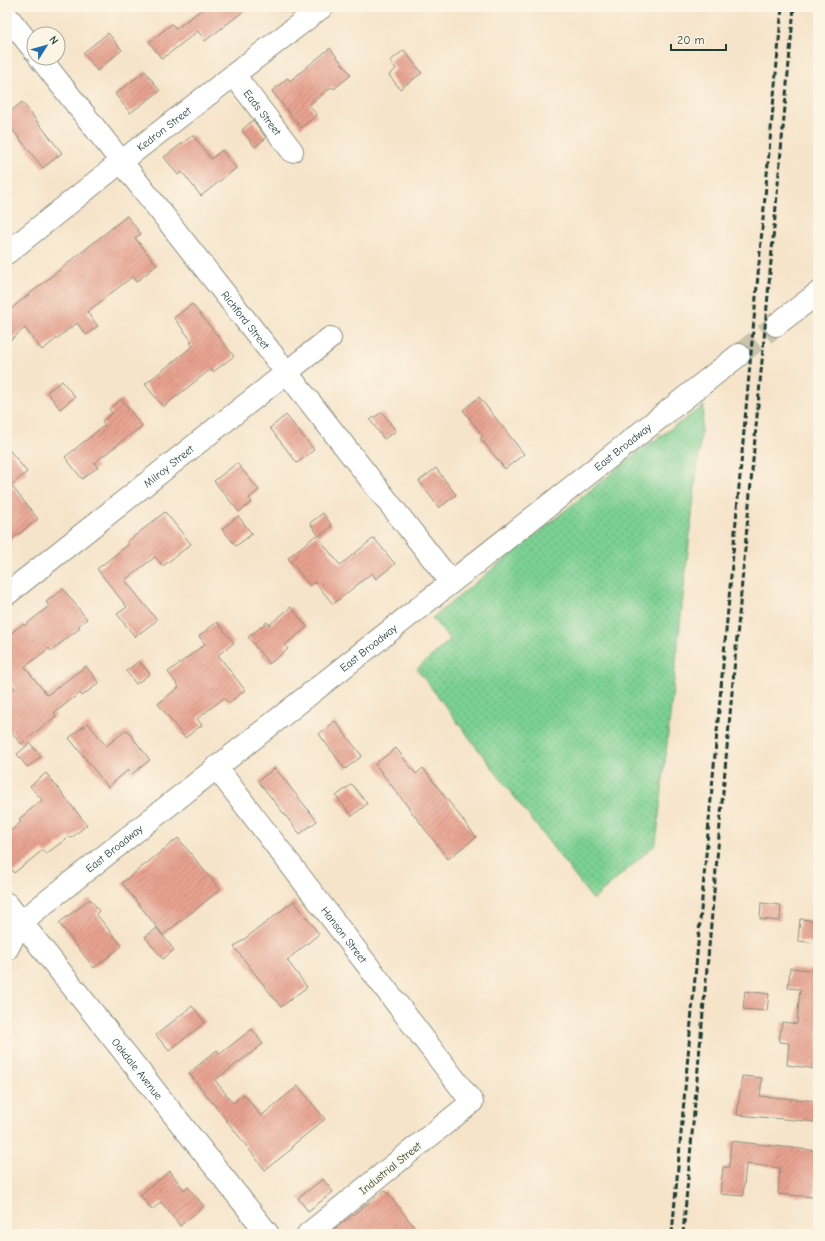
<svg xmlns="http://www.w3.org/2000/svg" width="825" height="1241" font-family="'Comic Neue',sans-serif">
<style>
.grass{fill:url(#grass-dots);stroke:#4e8664}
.building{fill:url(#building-hatch)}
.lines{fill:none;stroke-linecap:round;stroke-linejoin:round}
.minor-tunnel{stroke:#cbc3ac;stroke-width:22;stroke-dasharray:22 11;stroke-linecap:butt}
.minor-casing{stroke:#8a907f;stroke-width:24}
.minor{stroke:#fff;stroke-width:22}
.rail{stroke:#1f3d34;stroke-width:3;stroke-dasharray:6 3;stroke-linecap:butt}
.labels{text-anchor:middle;stroke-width:3;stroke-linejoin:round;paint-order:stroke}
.street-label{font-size:11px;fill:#1f3d34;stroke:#fcf5e5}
</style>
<defs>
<pattern id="grass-dots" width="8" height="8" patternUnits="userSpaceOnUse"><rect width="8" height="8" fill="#7cd093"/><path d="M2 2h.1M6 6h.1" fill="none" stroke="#65aa79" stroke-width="1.8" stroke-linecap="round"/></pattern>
<pattern id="building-hatch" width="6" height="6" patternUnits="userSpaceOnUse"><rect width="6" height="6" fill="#e8a28f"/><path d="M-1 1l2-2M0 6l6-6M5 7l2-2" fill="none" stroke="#bb8576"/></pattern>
</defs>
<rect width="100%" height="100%" fill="#fcf5e5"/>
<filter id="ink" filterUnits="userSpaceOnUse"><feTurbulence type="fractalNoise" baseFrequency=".025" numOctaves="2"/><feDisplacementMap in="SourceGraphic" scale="8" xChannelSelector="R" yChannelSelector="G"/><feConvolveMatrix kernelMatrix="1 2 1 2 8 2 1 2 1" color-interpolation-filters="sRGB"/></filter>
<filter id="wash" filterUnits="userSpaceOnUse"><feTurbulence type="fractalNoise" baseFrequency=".012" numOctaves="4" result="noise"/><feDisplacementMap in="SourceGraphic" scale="16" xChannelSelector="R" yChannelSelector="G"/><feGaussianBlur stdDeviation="0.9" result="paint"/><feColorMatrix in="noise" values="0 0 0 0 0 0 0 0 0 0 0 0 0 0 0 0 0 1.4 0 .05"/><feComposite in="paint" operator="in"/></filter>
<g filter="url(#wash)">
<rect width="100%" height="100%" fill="#f6e4ca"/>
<!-- grass -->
<polygon class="grass" points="704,406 656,844 593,900 417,669 450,640 432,618 639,451"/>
<g id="blocks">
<!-- building -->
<g class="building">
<polygon points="205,7 249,7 205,41 198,31 162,59 149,42 172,24 176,29"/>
<polygon points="108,33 122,50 97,71 83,53"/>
<polygon points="330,48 351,75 334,89 332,87 309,105 317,115 301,128 272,91 288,78 290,81"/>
<polygon points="404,50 422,73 400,89 389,75 396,69 390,61"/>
<polygon points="145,71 160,91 130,113 115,94"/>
<polygon points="22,102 62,153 43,168 7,123 7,114"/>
<polygon points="253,120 266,138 255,147 242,130"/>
<polygon points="193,135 211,159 222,150 236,168 201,196 182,172 178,175 164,157"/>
<polygon points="127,216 141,234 135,238 157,265 136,282 132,277 87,312 98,326 86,335 77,323 42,350 25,328 7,343 7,312"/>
<polygon points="192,304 234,356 213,372 211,369 163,407 145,384 193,346 190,343 192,341 174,318"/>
<polygon points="62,381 75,397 60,409 47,392"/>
<polygon points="479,397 524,454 505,469 480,438 483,436 463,410"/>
<polygon points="121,399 142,426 94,463 98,467 82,479 65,457 105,425 102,421 112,413 109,409"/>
<polygon points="382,412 396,431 384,439 370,420"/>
<polygon points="286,415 314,450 297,463 270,428"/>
<polygon points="7,447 27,472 11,485 38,519 7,543"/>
<polygon points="237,463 259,490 249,498 252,502 239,512 214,481"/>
<polygon points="436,468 456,495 439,508 419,481"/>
<polygon points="165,512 191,544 163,566 155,557 125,580 157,620 135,637 117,614 127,607 97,569 129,544 127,542"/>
<polygon points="323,513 332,526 319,536 310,523"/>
<polygon points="238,516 252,534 236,546 222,529"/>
<polygon points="316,535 340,565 374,538 395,564 376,579 372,573 333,604 315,582 310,586 288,558"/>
<polygon points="63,589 87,619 78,626 80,628 51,651 49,648 25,667 47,695 86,666 99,683 82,696 80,693 54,713 56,716 21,744 7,726 7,695 15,688 7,678 7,636 23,624 24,626 49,606 46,602"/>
<polygon points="291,607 307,627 285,645 288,649 269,664 248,637 267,622 269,625"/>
<polygon points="217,622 234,643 218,655 245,690 229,703 224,698 197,719 202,725 185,738 158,704 179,687 168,672 205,644 199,636"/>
<polygon points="139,661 150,674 136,684 126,671"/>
<polygon points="335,721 362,756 345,769 319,734"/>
<polygon points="88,723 106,746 127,730 150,760 132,774 128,770 108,787 69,738"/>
<polygon points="30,743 41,757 27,767 17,754"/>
<polygon points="396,748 416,774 423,768 476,837 448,859 375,764"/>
<polygon points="275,768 317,821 300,834 258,781"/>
<polygon points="46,773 87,825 71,838 70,836 46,854 43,850 14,873 7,864 7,834 21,822 19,819 42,800 30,786"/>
<polygon points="352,784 367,804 352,816 336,796"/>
<polygon points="178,838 220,890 163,935 122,883"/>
<polygon points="90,899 99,911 96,914 122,946 94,968 59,923"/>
<polygon points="294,901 319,934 287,960 307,987 281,1007 234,947"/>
<polygon points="761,903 781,905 780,921 760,919"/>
<polygon points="800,919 818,921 818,943 798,941"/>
<polygon points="157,928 174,950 163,959 145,937"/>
<polygon points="790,968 818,971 818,1069 787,1065 789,1043 779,1042 782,1022 797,1024 800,989 788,988"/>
<polygon points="745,991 769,994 767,1011 743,1009"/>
<polygon points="192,1006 205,1022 169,1051 156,1035"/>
<polygon points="252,1029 263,1044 215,1080 233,1103 244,1094 261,1116 298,1086 325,1119 292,1146 293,1148 265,1170 227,1121 189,1073 217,1050 220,1054"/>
<polygon points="742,1076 762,1078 760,1096 818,1101 818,1122 737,1115"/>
<polygon points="731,1141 818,1151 818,1172 816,1172 814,1197 778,1194 780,1168 746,1164 743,1196 720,1194 723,1167 729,1167"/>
<polygon points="170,1171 184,1190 188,1187 204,1206 180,1226 161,1202 152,1210 140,1195"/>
<polygon points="323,1179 333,1192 308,1211 298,1198"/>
<polygon points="385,1190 420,1234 328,1234"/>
</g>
</g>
</g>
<g filter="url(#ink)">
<use href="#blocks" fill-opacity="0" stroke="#8a907f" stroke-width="1"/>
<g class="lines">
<!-- minor-tunnel -->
<polyline class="minor-tunnel" points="739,355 776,325"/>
<defs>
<g id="minor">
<polyline points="7,16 34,50"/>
<path id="s1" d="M40,58l411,524"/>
<path id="s2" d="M234,75l58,76"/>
<path id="s3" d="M7,253l115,-92 200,-154"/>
<polyline points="776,325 818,293"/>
<path id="s4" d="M7,594l323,-256"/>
<path id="s5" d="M216,767l256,335 -164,132"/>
<path id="s6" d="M7,904l261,330"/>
<path id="s7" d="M7,949l14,-27 718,-567"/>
</g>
</defs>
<!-- minor casing -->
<use href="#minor" class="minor-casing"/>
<!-- minor -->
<use href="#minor" class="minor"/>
<!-- rail -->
<g class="rail">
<polyline points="672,1234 782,7"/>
<polyline points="683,1234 794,7"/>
</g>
</g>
</g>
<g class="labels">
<!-- street labels -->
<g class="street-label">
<text dy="4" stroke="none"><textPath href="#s2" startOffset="47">Eads Street</textPath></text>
<text dy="4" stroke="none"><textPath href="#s3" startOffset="200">Kedron Street</textPath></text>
<text dy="4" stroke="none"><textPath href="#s1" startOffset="333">Richford Street</textPath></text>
<text dy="4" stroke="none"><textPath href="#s7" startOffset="797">East Broadway</textPath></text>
<text dy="4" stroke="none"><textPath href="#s4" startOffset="206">Milroy Street</textPath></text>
<text dy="4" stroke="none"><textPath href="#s7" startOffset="473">East Broadway</textPath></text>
<text dy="4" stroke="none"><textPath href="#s7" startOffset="149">East Broadway</textPath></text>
<text dy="4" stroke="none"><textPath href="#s5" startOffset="211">Hanson Street</textPath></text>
<text dy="4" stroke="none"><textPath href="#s6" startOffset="210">Oakdale Avenue</textPath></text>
<text transform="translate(390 1168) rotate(-39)" y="4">Industrial Street</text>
</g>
</g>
<!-- margin -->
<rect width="825" height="1241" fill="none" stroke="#fcf5e5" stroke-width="24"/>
<!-- north arrow -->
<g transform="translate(46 46) rotate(53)"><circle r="19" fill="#fcf5e5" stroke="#a4ab9e"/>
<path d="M0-3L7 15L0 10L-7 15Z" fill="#1f6fb2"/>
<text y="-6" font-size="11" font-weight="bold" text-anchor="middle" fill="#1f3d34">N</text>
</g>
<!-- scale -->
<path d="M671 44v6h55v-6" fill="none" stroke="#1f3d34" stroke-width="2"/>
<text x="677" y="44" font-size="12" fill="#1f3d34" stroke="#fcf5e5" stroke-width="3" paint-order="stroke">20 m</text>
</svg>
